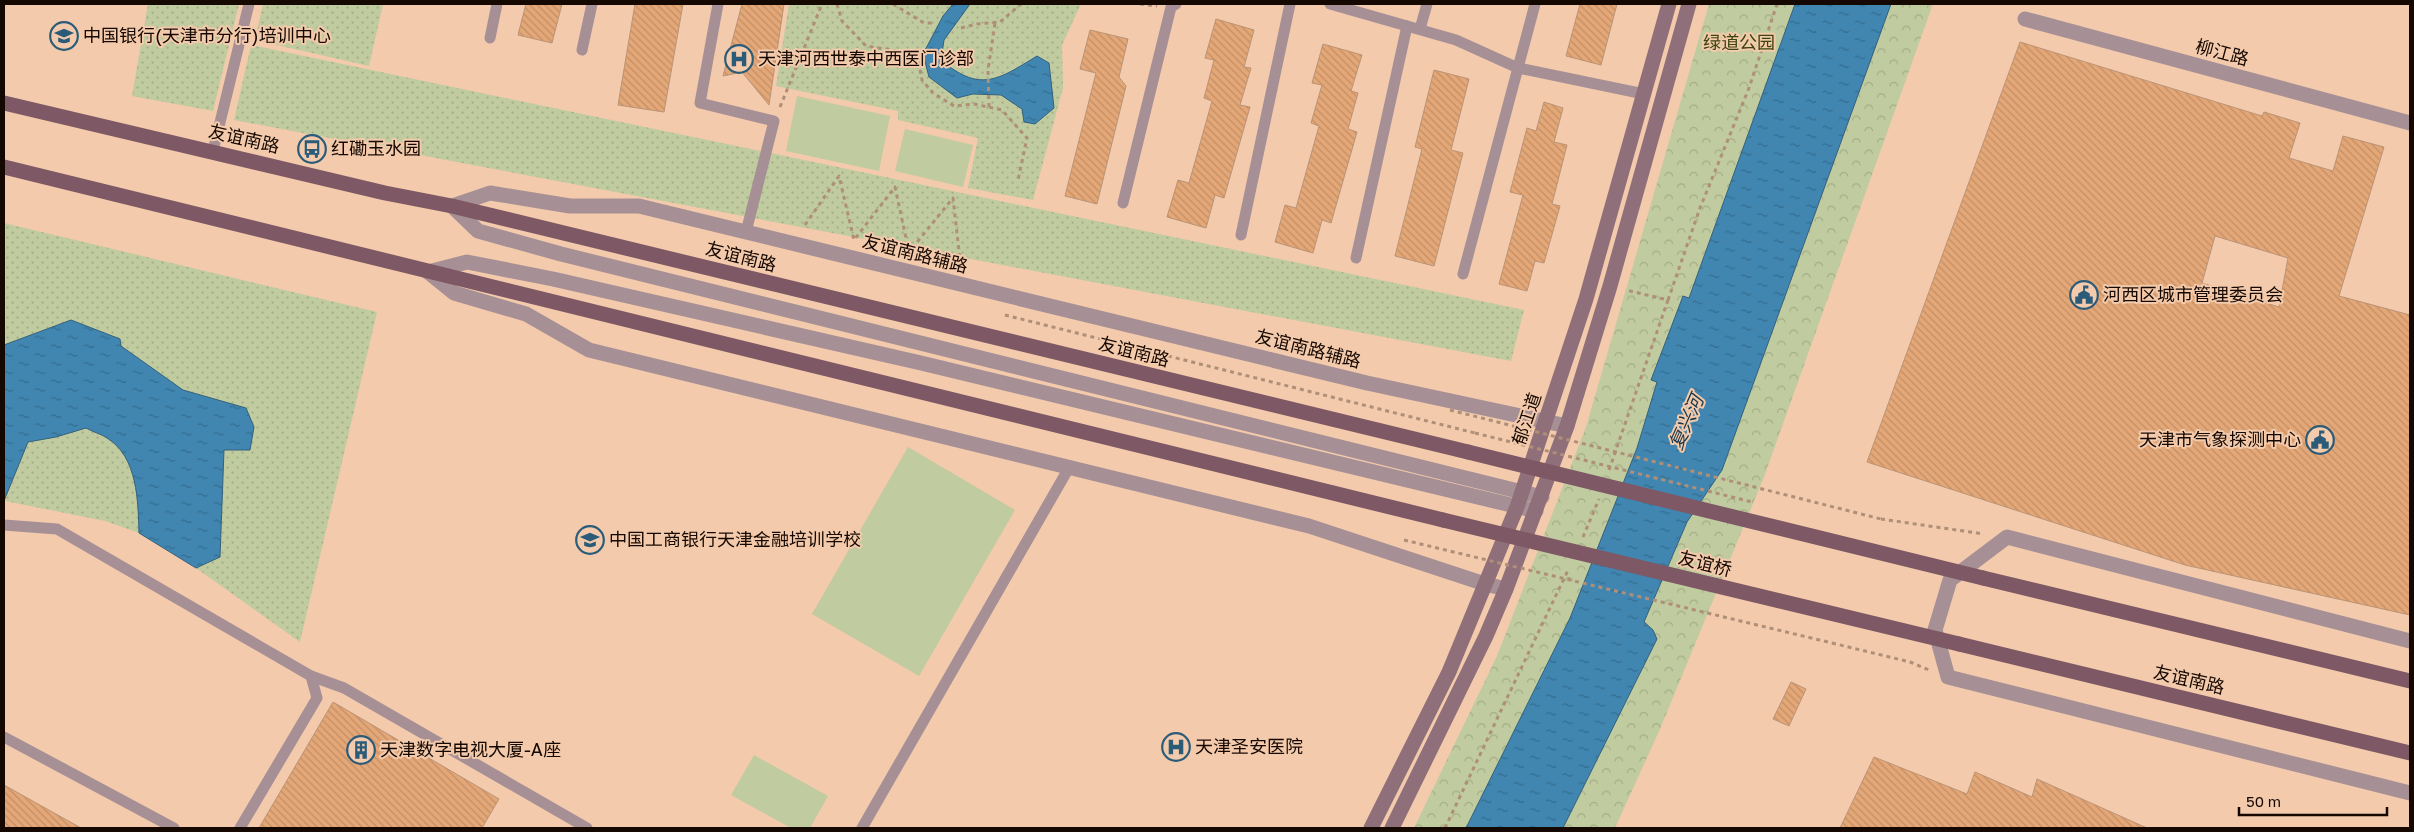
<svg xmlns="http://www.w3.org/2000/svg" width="2414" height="832" font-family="'Golos Text','Noto Sans SC',sans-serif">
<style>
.grass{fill:url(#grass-dots)}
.forest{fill:url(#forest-crowns)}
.garden{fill:#c0cb9f}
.water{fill:url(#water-ripples);stroke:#33607c}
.building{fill:url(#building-back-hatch);stroke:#ba9376;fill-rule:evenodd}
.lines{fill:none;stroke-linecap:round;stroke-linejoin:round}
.path{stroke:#af8f77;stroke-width:3;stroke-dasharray:4 4;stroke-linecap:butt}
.service{stroke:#a69096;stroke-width:11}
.minor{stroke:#a69096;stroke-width:15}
.tertiary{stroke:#a69096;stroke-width:15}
.secondary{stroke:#8f6f79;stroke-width:15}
.primary{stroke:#7e5864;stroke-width:15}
.path-bridge{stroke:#af8f77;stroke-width:3;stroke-dasharray:4 4;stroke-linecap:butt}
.primary-bridge{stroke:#7e5864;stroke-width:15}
.labels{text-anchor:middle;stroke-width:4;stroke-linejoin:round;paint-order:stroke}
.poi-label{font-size:18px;fill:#150801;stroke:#f3caab;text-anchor:start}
.park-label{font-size:18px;fill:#3c450f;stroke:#f3caab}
.street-label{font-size:18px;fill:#150801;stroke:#f3caab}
.water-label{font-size:19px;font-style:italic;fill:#18374a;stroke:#f3caab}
</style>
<defs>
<pattern id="grass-dots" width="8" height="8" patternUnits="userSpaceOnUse" patternTransform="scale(1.25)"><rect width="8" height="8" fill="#c0cb9f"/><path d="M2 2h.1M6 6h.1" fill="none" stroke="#a4ad87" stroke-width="1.8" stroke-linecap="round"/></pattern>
<pattern id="forest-crowns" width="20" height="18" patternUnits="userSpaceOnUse" patternTransform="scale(1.25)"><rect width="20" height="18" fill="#c0cb9f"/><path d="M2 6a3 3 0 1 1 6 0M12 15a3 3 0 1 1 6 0" fill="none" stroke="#a4ad87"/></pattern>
<pattern id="water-ripples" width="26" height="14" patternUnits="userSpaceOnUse" patternTransform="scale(1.25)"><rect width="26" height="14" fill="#4086b1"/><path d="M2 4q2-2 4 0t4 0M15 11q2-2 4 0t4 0" fill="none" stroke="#346c8e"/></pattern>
<pattern id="building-back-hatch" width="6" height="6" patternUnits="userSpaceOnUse" patternTransform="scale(1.25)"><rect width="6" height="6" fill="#e4a777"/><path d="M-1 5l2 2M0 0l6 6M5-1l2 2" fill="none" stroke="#c38e65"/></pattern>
</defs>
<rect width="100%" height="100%" fill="#f3caab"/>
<!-- grass -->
<g class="grass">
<polygon points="148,4 239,4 213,111 132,96"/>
<polygon points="263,4 383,4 369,66 255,40"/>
<polygon points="789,4 1081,4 1062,45 1063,88 1033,200 968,188 978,138 898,120 898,111 776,86"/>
<polygon points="251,45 1524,310 1511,361 234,120"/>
<polygon points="4,223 377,312 300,642 196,568 220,557 224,450 246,408 183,390 121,346 71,320 4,345"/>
<path d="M86,428c7,4 14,6 21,10 31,19 31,64 32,95l-34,-12 -100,-20 23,-59 28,-5z"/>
</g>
<!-- forest -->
<g class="forest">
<polygon points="1709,4 1795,4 1689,298 1683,296 1651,379 1658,382 1637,448 1570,618 1466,828 1414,828 1497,656 1586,427"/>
<polygon points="1891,4 1933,4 1764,477 1660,729 1615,828 1563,828 1657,639 1653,630 1644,622 1687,522 1722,470"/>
</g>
<!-- garden -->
<g class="garden">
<polygon points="797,96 890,116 879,171 786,151"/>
<polygon points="905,129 973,145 963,187 895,171"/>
<polygon points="908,447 1015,510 919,676 812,614"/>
<polygon points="754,755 828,796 810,828 791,828 731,795"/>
</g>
<!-- water -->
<g class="water">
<path d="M953,4h17l-26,36 -3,20c39,33 57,20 96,-4l12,7 5,45 -19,16 -11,-2 -2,-13 -21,-14 -28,-1 -16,4 -28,-21 -6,-23 20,-38z"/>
<polygon points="1795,4 1891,4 1722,470 1687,522 1644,622 1653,630 1657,639 1563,828 1466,828 1570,618 1637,448 1657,382 1651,380 1683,296 1689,298"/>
<path d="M71,320l49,19 1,7 62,44 63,18 8,19 -4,23h-26l-4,107 -24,11 -57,-35c-1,-31 -1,-76 -32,-95 -6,-4 -14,-6 -21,-10l-30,9 -28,5 -24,59v-156z"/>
</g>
<!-- building -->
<g class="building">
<polygon points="526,4 562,4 552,43 518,35"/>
<polygon points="635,4 683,4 664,112 618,105"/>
<polygon points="742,4 784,4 769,105 742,72 723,76"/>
<polygon points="1580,4 1617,4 1601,65 1566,56"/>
<polygon points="1216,19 1254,30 1244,67 1251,68 1240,105 1250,107 1224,198 1215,195 1206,228 1167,217 1178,180 1189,183 1212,101 1204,98 1214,60 1205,58"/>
<polygon points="1090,30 1128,39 1119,77 1126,86 1097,204 1065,196 1096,73 1080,69"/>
<path d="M2020,42l242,74 2,-4 36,11 -11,35 44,13 10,-35 41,11 -45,149 71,19v300l-225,-50 -318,-103zM2215,236l73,22 -9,49 -77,-24z"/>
<polygon points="1323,44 1362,55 1351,91 1358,93 1348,129 1357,132 1331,223 1322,220 1313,253 1275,242 1285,205 1296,208 1319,126 1311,123 1322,85 1312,83"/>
<polygon points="1434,70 1469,79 1451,150 1463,153 1434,266 1395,256 1422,149 1415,147"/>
<polygon points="1544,102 1563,108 1554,142 1567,145 1552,204 1560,206 1544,263 1535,261 1527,291 1499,284 1523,195 1510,192 1527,128 1536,131"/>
<polygon points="1791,682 1806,689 1789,726 1773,719"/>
<polygon points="333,702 499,799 482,828 259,828"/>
<polygon points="1874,757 1967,794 1975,772 2032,797 2037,779 2147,828 1840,828"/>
<polygon points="4,785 81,828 4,828"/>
</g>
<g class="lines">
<!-- path -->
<g class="path">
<polyline points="837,4 842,21 866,46 917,54 922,80 933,93 954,106 974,104 1002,110 1027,138 1018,180"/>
<polyline points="893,4 924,23 933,23"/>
<polyline points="1140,4 1157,6"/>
<polyline points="961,28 977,24 1000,22 1021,4"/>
<polyline points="780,107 822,4"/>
<polyline points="989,107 988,70 995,23"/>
<polyline points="805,225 839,176 854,240 895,187 909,252 953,198 960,260"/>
<polyline points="1668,300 1700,208 1749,88 1777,4"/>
<polyline points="1005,315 1475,433"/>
<polyline points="1609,470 1668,300 1626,290"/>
<polyline points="1881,519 1984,534"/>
<polyline points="1583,537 1599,499"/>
<polyline points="1832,643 1910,662 1929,670"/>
<polyline points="1445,828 1569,568"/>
</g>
<!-- service -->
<g class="service">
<polyline points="718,4 700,103 774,121 746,232"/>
<polyline points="1330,4 1456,40 1518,68 1644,94"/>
<polyline points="1420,29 1427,4"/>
<polyline points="490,38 497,4"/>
<polyline points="582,50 592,4"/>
<polyline points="213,151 249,4"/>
<polyline points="1123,203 1171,7 1176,4"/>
<polyline points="1241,235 1290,4"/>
<polyline points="1356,258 1407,26"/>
<polyline points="1463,274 1535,4"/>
<polyline points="4,525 57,529 311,676 317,698 240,828"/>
<polyline points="311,676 344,688 587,828"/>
<polyline points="4,737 174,828"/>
<polyline points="862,828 1070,466"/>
</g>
<!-- minor -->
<polyline class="minor" points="2025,19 2410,123"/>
<!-- tertiary -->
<g class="tertiary">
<polyline points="428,272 467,262 553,279 921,363 1536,511"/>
<polyline points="428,272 454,293 526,314 589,350 1309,526 1485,584 1506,589"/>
<polyline points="1542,497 561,254 478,231 452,206 490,193 570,206 639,206 1367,383 1567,426"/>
<polyline points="2410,641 2007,537 1950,580 1935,630 1948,677 2410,793"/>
</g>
<!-- secondary -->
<g class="secondary">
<polyline points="1371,828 1449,672 1517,507 1586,299 1669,4"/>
<polyline points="1392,828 1486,636 1506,589 1567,426 1610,286 1689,4"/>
</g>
<!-- primary -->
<g class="primary">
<polyline points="4,103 385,193 452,206 1468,452"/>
<polyline points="4,167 1443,520"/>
<polyline points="1983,578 2410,681"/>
<polyline points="1959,644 2410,753"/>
</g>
<!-- path-bridge -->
<g class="path-bridge">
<polyline points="1450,410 1881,519"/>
<polyline points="1475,433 1752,502"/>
<polyline points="1404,540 1832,643"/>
</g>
<!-- primary-bridge -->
<g class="primary-bridge">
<polyline points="1468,452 1983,578"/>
<polyline points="1443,520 1959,644"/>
</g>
</g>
<!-- icons -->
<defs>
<symbol id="school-ring" viewBox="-11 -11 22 22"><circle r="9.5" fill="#f3caab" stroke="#2a5b79" stroke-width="1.5"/><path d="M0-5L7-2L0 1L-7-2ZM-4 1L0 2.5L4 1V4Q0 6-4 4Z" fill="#2a5b79"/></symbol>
<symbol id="hospital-ring" viewBox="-11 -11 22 22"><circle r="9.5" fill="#f3caab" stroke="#2a5b79" stroke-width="1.5"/><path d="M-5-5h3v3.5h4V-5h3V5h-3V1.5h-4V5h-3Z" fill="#2a5b79"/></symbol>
<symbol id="bus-ring" viewBox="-11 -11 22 22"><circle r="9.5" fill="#f3caab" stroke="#2a5b79" stroke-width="1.5"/><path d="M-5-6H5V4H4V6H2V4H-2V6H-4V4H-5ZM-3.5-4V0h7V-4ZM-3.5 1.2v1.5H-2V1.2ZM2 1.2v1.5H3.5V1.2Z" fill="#2a5b79"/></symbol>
<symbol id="civic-ring" viewBox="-11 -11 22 22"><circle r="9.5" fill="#f3caab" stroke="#2a5b79" stroke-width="1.5"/><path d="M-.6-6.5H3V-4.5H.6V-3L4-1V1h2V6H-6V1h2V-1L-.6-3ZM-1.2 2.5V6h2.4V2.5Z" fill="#2a5b79"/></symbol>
<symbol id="building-ring" viewBox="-11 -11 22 22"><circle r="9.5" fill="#f3caab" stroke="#2a5b79" stroke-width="1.5"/><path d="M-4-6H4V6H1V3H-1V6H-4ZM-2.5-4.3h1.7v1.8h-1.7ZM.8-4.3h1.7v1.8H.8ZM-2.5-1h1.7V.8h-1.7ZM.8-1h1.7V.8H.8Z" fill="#2a5b79"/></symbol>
</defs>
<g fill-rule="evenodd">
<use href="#school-ring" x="48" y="20" width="32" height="32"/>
<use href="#hospital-ring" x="723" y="43" width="32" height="32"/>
<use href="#bus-ring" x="296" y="133" width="32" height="32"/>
<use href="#civic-ring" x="2068" y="279" width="32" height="32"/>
<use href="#civic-ring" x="2304" y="424" width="32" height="32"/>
<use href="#school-ring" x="574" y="524" width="32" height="32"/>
<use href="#hospital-ring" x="1160" y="731" width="32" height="32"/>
<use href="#building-ring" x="345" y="734" width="32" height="32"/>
</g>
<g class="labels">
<!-- poi labels -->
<g class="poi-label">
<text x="83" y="42">中国银行(天津市分行)培训中心</text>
<text x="758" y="65">天津河西世泰中西医门诊部</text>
<text x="331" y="155">红磡玉水园</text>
<text x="2103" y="301">河西区城市管理委员会</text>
<text x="2301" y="446" text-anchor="end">天津市气象探测中心</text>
<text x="609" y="546">中国工商银行天津金融培训学校</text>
<text x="1195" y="753">天津圣安医院</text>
<text x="380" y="756">天津数字电视大厦-A座</text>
</g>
<!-- park labels -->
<g class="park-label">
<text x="1739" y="49">绿道公园</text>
</g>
<!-- street labels -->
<g class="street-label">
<text transform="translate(2222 53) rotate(15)" y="6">柳江路</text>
<text transform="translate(244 139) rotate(13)" y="6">友谊南路</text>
<text transform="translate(915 254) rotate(14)" y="6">友谊南路辅路</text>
<text transform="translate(741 257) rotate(14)" y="6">友谊南路</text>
<text transform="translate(1308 349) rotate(14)" y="6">友谊南路辅路</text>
<text transform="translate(1134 352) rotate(14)" y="6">友谊南路</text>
<text transform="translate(1527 419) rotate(-71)" y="6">郁江道</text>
<text transform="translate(1705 564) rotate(14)" y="6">友谊桥</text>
<text transform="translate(2189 680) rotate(13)" y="6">友谊南路</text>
</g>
<!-- water labels -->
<g class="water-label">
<text transform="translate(1686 422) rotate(-66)" y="7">复兴河</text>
</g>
</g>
<!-- border -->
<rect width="2414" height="832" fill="none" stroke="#150801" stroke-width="10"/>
<!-- scale -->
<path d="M2239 807v8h148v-8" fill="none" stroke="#150801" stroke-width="2.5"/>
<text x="2246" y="807" font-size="15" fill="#150801" stroke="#f3caab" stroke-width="4" paint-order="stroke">50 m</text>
</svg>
